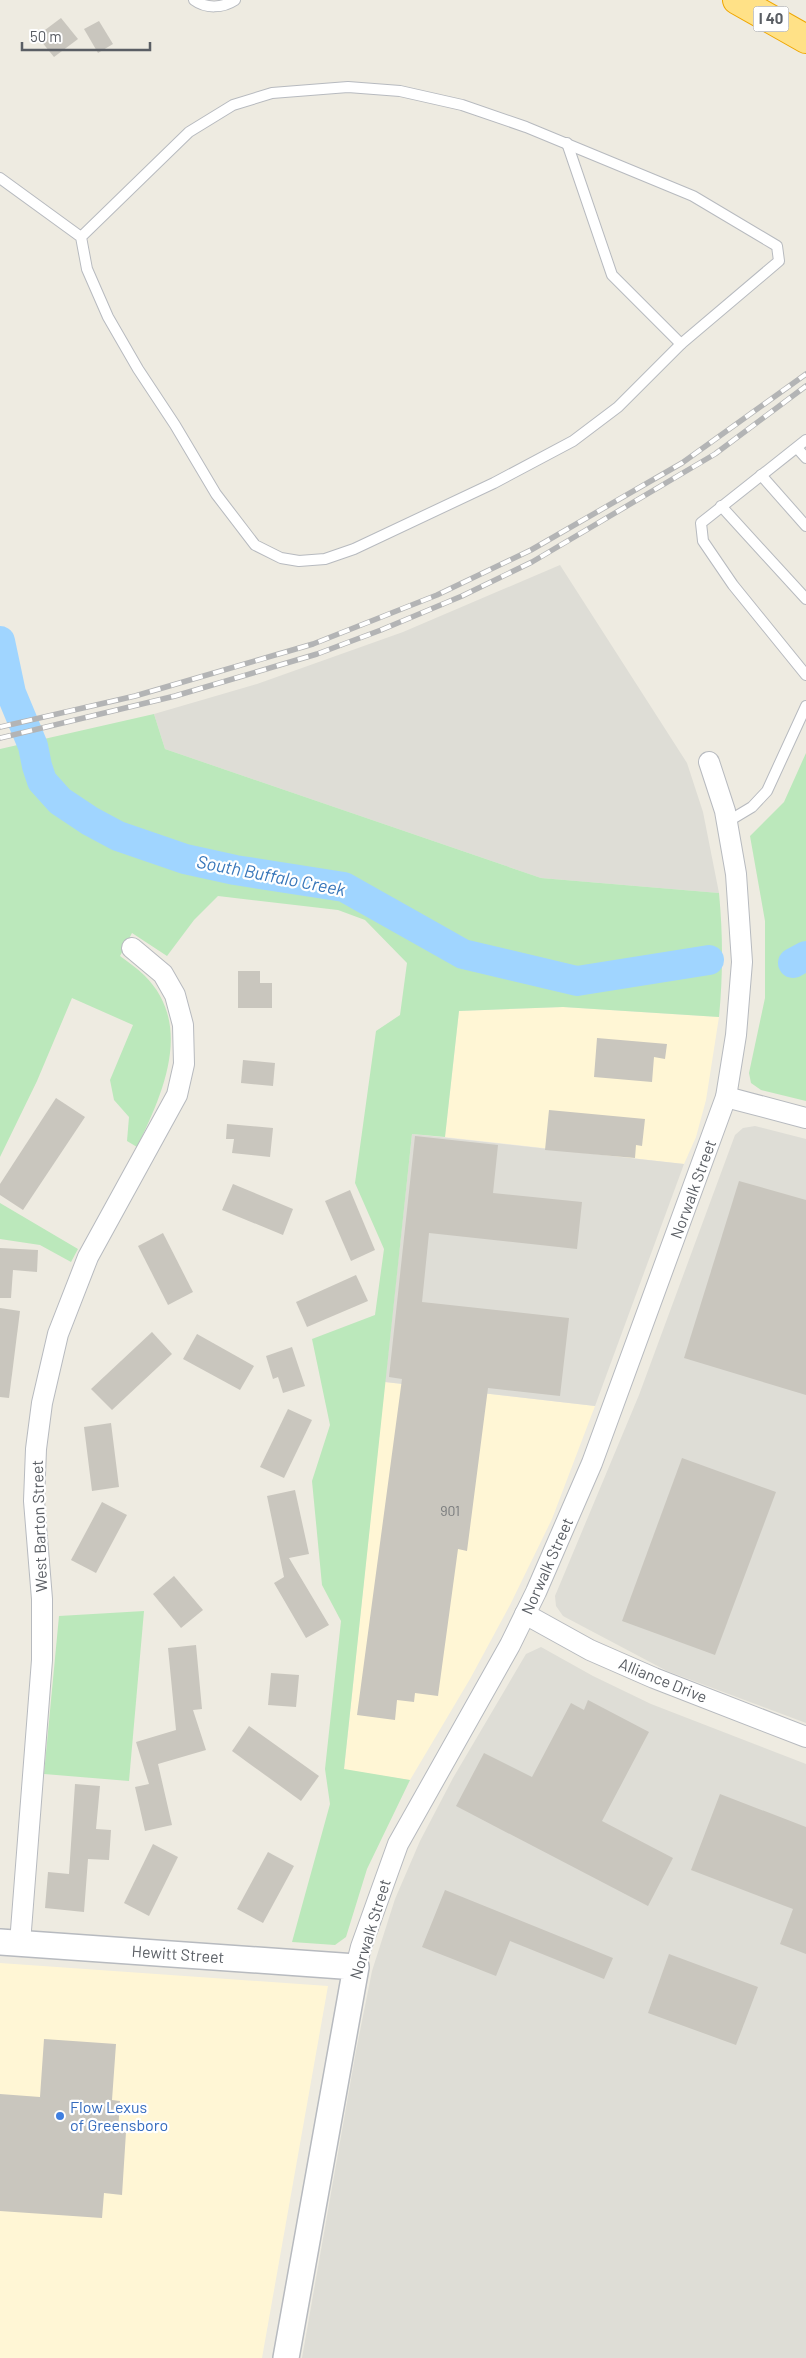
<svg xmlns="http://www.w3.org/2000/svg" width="806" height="2358" font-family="Barlow,sans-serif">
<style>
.commercial{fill:#fff6d5}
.industrial{fill:#deddd6}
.green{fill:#bbe8bb}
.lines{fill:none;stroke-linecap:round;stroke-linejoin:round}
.river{stroke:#a0d5ff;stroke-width:30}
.building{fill:#c9c6be}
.service-casing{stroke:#b7babf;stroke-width:12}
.minor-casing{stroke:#b7babf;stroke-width:22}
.tertiary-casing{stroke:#b7babf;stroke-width:28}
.motorway-casing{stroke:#efa600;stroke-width:30}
.service{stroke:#fff;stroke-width:10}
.minor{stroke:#fff;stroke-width:20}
.tertiary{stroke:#fff;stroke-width:25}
.motorway{stroke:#ffe187;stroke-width:28}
.rail-casing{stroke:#b3b4b5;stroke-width:5.5}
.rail{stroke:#fff;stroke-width:4;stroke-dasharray:11;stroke-linecap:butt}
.shop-dot{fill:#3f7fe0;stroke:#fff;stroke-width:2}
.labels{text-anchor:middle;stroke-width:4.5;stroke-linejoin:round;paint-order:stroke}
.number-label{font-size:14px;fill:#76787a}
.shield{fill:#fff;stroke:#8c8e92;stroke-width:1}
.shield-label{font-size:15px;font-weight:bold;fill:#5a5e64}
.street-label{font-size:16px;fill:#5a5e64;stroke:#fff}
.shop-label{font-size:16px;fill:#366cbe;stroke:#fff;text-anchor:start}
.water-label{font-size:18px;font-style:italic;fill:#3575b9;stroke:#fff}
</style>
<rect width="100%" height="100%" fill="#eeebe1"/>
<!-- commercial -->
<g class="commercial">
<polygon points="563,1007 719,1017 706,1100 696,1137 684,1164 445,1137 459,1011"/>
<polygon points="385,1382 595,1406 552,1519 510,1605 470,1679 410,1780 344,1770"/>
<polygon points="0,1963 328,1986 262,2358 0,2358"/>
</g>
<!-- industrial -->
<g class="industrial">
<polygon points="560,565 687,763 703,812 719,893 541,878 165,749 154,714 257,684 403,632"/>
<polygon points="755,1126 806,1139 806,1723 667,1671 563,1616 556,1606 555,1596 639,1395 735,1135 743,1128"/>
<polygon points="412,1134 684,1164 595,1406 385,1382"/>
<polygon points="541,1647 593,1676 651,1704 806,1764 806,2358 302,2358 356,2051 372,1971 395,1899 420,1841 453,1778 526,1654"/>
</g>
<!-- green -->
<g class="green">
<path d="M154,714l11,35 376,129 178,15c4,42 4,82 0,124l-156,-10 -104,4 -14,126 -33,-3 -68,635 66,11 -43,89 -21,68 -11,8 -43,-3 38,-138 -5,-35 16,-148 -19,-36 -10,-104 18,-56 -18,-86 63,-24 9,-66 -29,-66 21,-152 24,-16 7,-52 -42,-43 -27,-10 -120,-14 -24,24 -27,36 -35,-23 -12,23c8,6 17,12 24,19 51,50 18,120 -7,172l-10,-6 2,-24 -15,-17 -4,-20 23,-55 -61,-27 -35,83 -37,76v-408z"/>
<polygon points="806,753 806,1101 761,1090 751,1083 749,1073 765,998 765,921 750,836 784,802"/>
<polygon points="0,1203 78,1249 71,1262 40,1245 0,1239"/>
<polygon points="144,1611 129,1781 44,1774 59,1616"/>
</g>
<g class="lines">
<!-- river -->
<g class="river">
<polyline points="0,641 11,693 33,746 37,766 42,781 60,801 90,821 118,836 185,859 235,870 344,887 463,954 577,981 709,960"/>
<polyline points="793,963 806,956"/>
</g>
</g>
<!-- building -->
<g class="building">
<polygon points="61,18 78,39 54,57 37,36"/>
<polygon points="99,21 113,44 98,53 84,29"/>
<polygon points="238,971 260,971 260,983 272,983 272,1008 238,1008"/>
<polygon points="597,1038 667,1044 665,1059 654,1057 652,1082 594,1077"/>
<polygon points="243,1060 275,1063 273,1086 241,1083"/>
<polygon points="56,1098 85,1117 23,1210 0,1195 0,1184"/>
<polygon points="549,1110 645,1119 642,1146 636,1145 635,1158 545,1150"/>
<polygon points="227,1124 273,1128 270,1157 232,1153 234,1139 226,1139"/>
<polygon points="415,1136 498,1145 493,1193 582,1202 577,1249 429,1233 422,1302 569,1318 560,1396 488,1388 467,1551 458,1549 438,1696 415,1693 414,1702 397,1700 395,1720 357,1715 402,1379 389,1377"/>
<polygon points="739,1181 806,1200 806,1395 684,1358"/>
<polygon points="233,1184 293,1209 283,1235 222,1210"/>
<polygon points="350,1190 375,1250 351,1261 325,1201"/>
<polygon points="163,1233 193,1292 168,1305 138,1246"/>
<polygon points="0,1248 38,1250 37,1272 13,1270 11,1298 0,1298"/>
<polygon points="356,1275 368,1301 307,1327 296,1302"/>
<polygon points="0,1308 20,1311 9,1398 0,1397"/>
<polygon points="152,1332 172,1354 112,1410 91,1389"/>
<polygon points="197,1334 254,1366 240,1390 183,1359"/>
<polygon points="292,1347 305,1386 283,1393 278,1377 273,1379 266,1356"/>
<polygon points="288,1409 312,1420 284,1478 260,1467"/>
<polygon points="111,1423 119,1487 92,1491 84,1427"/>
<polygon points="682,1458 776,1492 715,1655 622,1621"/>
<polygon points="295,1490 309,1554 289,1558 329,1625 306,1638 274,1583 284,1577 267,1496"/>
<polygon points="102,1502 127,1515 96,1573 71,1560"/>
<polygon points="174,1576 203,1610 181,1628 153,1594"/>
<polygon points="196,1645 202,1709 193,1710 206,1750 158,1764 172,1825 145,1831 135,1787 149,1784 136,1742 176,1730 168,1648"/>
<polygon points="271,1673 299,1675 296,1707 268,1705"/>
<polygon points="588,1700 649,1732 602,1821 673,1858 648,1906 456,1806 484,1753 532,1777 571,1703 584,1710"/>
<polygon points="249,1726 319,1776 301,1801 232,1751"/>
<polygon points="75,1784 100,1786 96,1829 111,1830 109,1860 88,1859 84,1912 45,1908 48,1872 69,1874"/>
<polygon points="720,1794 806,1827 806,1954 780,1944 793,1909 691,1870"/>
<polygon points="153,1844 178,1857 149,1916 124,1903"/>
<polygon points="268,1852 294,1866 263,1923 237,1909"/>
<polygon points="445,1890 613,1958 604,1979 510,1941 496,1976 422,1947"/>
<polygon points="669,1954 758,1987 736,2045 648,2013"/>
<polygon points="44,2039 116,2044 112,2100 120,2101 118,2132 126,2132 122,2195 104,2193 102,2218 0,2211 0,2094 40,2097"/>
</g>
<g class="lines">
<defs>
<g id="service">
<path d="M194,0c12,9 29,8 41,0"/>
<polyline points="567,143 612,275 681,344"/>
<polyline points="0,178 81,237 189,132 233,105 272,93 348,87 400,91 462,105 526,127 693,196 777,246 779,261 681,344 618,407 573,441 494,483 354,549 325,559 299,561 281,558 255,545 216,494 175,425 138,369 108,317 87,269 81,237"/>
<polyline points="806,440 701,523 703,541 733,585 806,675"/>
<polyline points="797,448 806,458"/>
<polyline points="761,475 806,526"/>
<polyline points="721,506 806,599"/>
<polyline points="727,822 752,807 767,791 806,706"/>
</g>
<g id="minor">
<polyline points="726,1097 806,1118"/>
<polyline points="525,1614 590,1650 654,1678 806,1737"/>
<polyline points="20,1943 42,1660 42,1599 34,1501 36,1449 42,1403 58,1334 88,1257 177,1095 184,1064 183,1025 175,995 163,974 132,948"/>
<polyline points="356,1967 361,1947 398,1844 510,1645 536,1592 592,1463 726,1097 736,1035 742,962 736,874 725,811 709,762"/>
</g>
<polyline id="tertiary" points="0,1942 356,1967 286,2358"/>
<polyline id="motorway" points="737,0 806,39"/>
</defs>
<!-- service casing -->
<use href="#service" class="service-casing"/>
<!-- minor casing -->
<use href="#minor" class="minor-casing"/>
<!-- tertiary casing -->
<use href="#tertiary" class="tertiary-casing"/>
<!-- motorway casing -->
<use href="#motorway" class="motorway-casing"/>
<!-- service -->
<use href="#service" class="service"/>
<!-- minor -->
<use href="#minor" class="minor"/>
<!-- tertiary -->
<use href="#tertiary" class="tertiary"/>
<!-- motorway -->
<use href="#motorway" class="motorway"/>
<defs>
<g id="rail">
<polyline points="0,727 135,696 313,644 437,595 531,550 682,463 806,374"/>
<polyline points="0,738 175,696 317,654 381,630 462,596 532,562 715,454 806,386"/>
</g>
</defs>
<!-- rail casing -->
<use href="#rail" class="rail-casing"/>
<!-- rail -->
<use href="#rail" class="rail"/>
</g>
<!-- markers -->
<circle class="shop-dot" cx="60" cy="2116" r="5"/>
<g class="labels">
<!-- number labels -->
<g class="number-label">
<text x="450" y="1516">901</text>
</g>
<!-- shield labels -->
<rect class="shield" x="753.5" y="6.5" width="35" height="25" rx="4"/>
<g class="shield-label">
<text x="771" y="24">I 40</text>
</g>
<!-- street labels -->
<g class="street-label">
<text transform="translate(693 1189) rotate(-70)" y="6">Norwalk Street</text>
<text transform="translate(39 1526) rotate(-92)" y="6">West Barton Street</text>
<text transform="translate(547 1566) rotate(-66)" y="6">Norwalk Street</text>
<text transform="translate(663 1680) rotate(22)" y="6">Alliance Drive</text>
<text transform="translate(370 1929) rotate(-73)" y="6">Norwalk Street</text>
<text transform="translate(178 1954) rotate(4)" y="6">Hewitt Street</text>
</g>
<!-- shop labels -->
<g class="shop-label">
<text x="70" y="2113">Flow Lexus<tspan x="70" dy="18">of Greensboro</tspan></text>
</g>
<!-- water labels -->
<g class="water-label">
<text transform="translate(271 876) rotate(11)" y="6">South Buffalo Creek</text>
</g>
</g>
<!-- scale -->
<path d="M22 42v8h128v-8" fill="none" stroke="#5a5e64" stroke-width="2.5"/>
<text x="30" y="42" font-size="15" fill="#5a5e64" stroke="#ffffff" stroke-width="4" paint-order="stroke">50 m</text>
</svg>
